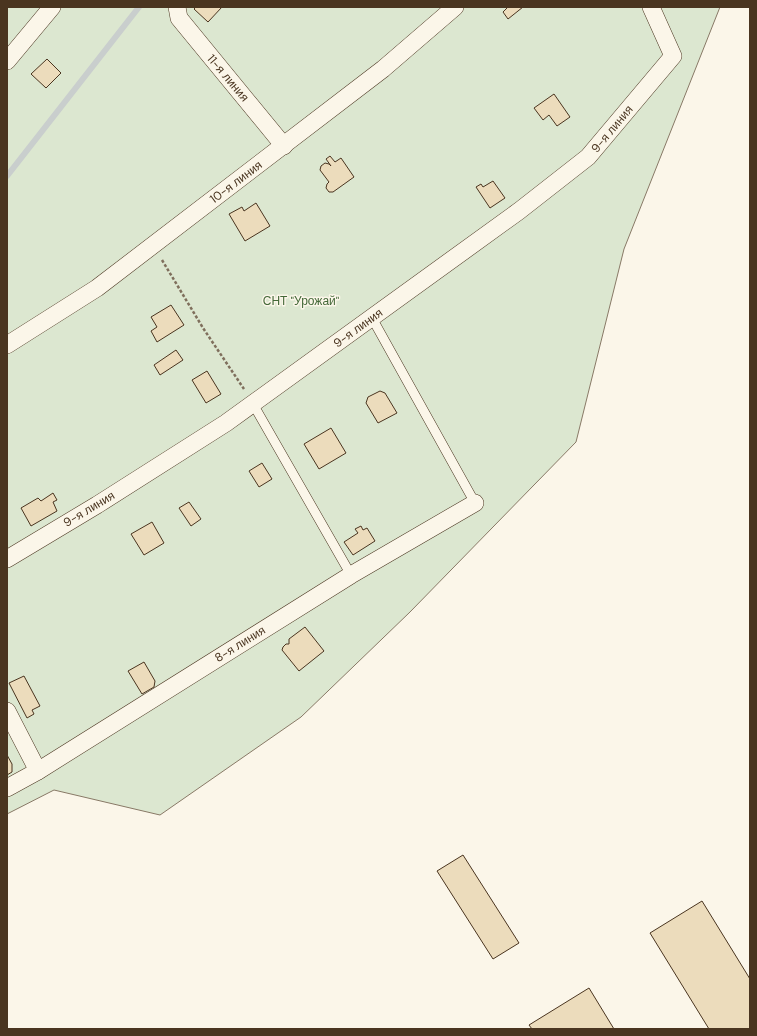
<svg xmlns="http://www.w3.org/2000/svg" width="757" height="1036" font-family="'DM Sans',sans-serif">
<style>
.green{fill:#dce7d0;stroke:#887966}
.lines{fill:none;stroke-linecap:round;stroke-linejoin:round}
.stream{stroke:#c9cecd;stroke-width:6}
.building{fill:#ecdcbc;stroke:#4a3520}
.lane-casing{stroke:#4a3520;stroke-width:10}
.street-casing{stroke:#4a3520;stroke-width:18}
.path{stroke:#7f6f5c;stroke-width:2.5;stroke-dasharray:3 2;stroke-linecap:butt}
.lane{stroke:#fbf6e9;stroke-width:9}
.street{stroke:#fbf6e9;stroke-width:17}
.labels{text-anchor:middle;stroke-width:3;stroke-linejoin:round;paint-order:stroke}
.street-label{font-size:12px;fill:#4a3520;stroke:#fbf6e9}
.park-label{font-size:12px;fill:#436837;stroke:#fbf6e9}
</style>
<rect width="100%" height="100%" fill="#fbf6e9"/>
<!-- green -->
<polygon class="green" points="7,7 720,7 624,249 576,442 410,612 301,717 160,815 54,790 7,814"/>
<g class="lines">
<!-- stream -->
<polyline class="stream" points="7,176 139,7"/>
</g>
<!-- building -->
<g class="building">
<polygon points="196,7 222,7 208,22 194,9"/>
<polygon points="506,7 523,7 508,19 503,12 507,8"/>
<polygon points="47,59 61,73 46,88 31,74"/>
<polygon points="554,94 570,117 557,126 549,115 543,120 534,108"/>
<polygon points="330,156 335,162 341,158 354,177 333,192 329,192 326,188 327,184 329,182 320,170 321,166 325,163 329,164 331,166 326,159"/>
<polygon points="493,181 505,198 490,208 476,187 481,184 483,187"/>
<polygon points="256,203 270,226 245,241 229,214 242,207 244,211"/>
<polygon points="171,305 184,325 157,342 151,331 157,327 151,317"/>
<polygon points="176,350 183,360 160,375 154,365"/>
<polygon points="207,371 221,394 206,403 192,380"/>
<polygon points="380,391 385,393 397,413 378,423 366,403 368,397"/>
<polygon points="331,428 346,453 319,469 304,444"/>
<polygon points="262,463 272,479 259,487 249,471"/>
<polygon points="53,493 57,500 53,502 57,511 31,526 21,508 38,498 41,501"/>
<polygon points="189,502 201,519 191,526 179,508"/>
<polygon points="152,522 164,543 144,555 131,534"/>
<polygon points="361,526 363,530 367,528 375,541 353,555 344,542 358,533 355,529"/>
<polygon points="305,627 324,651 299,671 282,650 283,647 286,644 289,644 289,639"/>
<polygon points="144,662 155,681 154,687 142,694 128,671"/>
<polygon points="24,676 40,706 32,710 34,714 27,718 9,683"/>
<polygon points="7,755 12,764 12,772 7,775"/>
<polygon points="463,855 519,943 493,959 437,871"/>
<polygon points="702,901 750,979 750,1029 709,1029 650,933"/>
<polygon points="589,988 614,1029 532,1029 529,1025"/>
</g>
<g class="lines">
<defs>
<g id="lane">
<polyline points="372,318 475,503"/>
<polyline points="253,404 351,575"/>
</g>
<g id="street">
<polyline points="177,7 179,18 284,146"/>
<polyline points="7,61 52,7"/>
<polyline points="7,345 97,288 383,69 455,7"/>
<polyline points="7,559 97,505 226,423 519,211 588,157 673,56 651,7"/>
<polyline points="7,711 38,771"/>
<polyline points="7,788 38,771 351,575 475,503"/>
</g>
</defs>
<!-- lane casing -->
<use href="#lane" class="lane-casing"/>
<!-- street casing -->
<use href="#street" class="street-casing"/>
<!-- path -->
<polyline class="path" points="162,260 203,328 244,389"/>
<!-- lane -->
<use href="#lane" class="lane"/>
<!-- street -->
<use href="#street" class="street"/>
</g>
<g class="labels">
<!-- street labels -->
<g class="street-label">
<text transform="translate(228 78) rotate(50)" y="4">11-я линия</text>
<text transform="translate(612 129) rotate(-50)" y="4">9-я линия</text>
<text transform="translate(236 182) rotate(-37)" y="4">10-я линия</text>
<text transform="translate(358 328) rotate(-36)" y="4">9-я линия</text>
<text transform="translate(89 509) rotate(-31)" y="4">9-я линия</text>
<text transform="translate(240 644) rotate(-32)" y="4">8-я линия</text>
</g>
<!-- park labels -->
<g class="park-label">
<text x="301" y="305">СНТ "Урожай"</text>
</g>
</g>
<!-- border -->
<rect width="757" height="1036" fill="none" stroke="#4a3520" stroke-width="16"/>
</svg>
